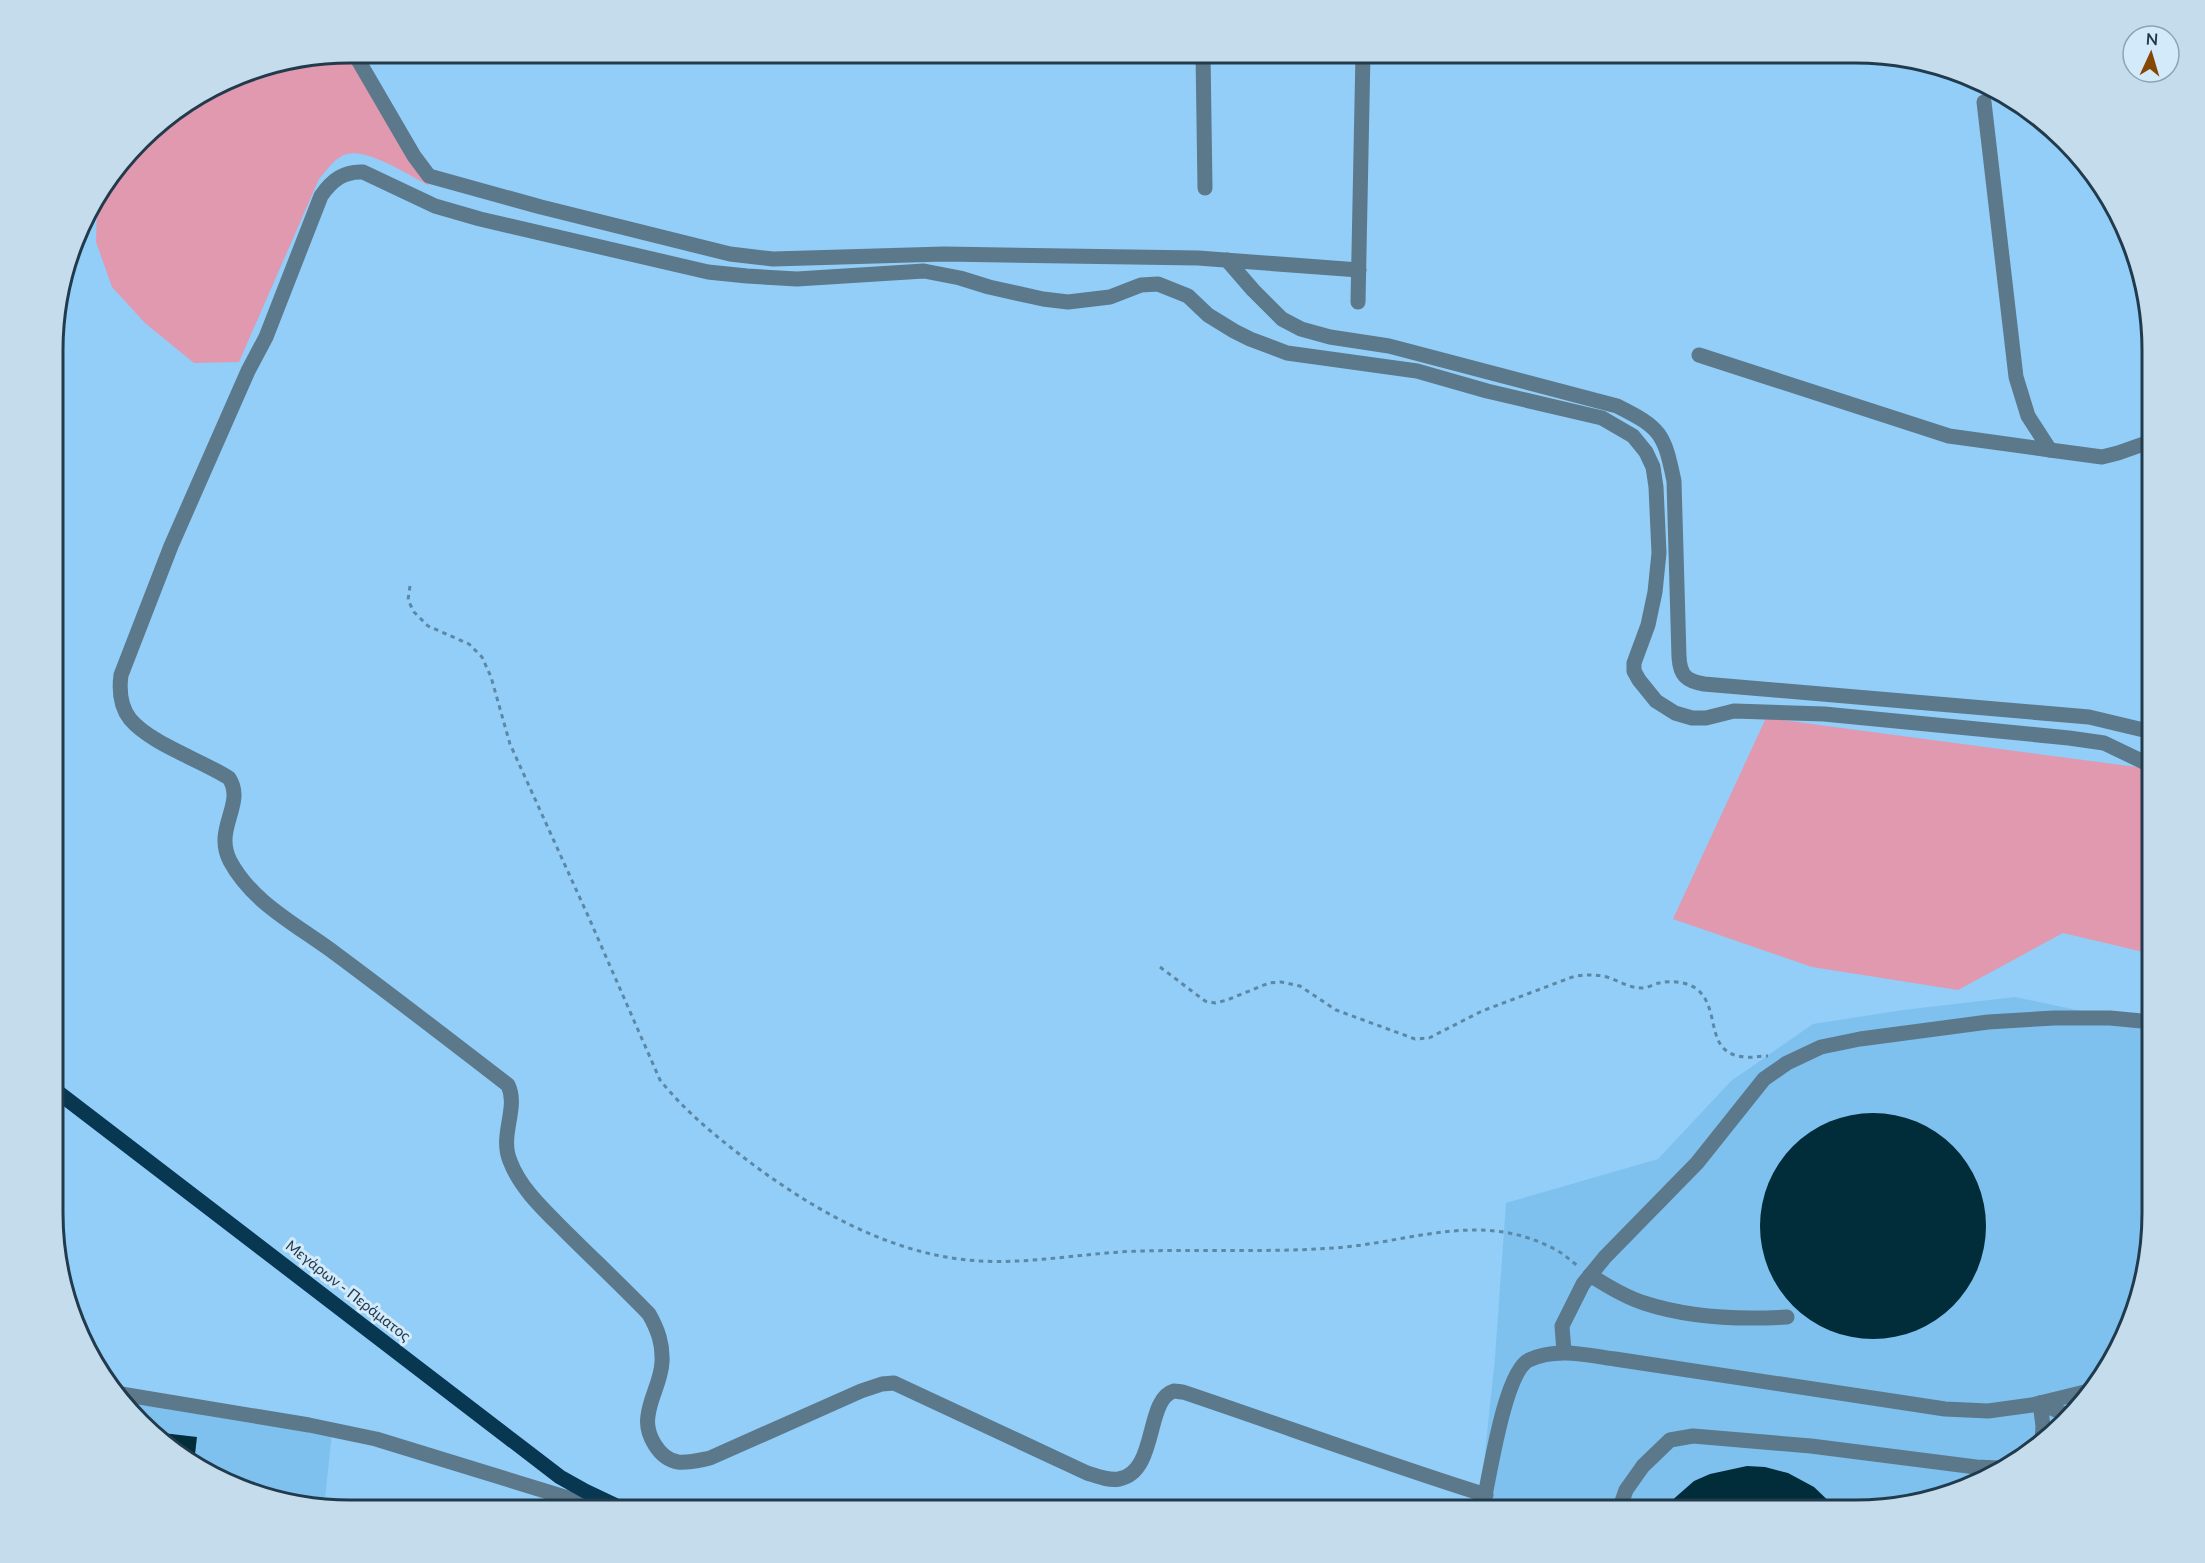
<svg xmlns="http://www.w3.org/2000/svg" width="2205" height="1563" font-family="Lato,sans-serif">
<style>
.built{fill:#7ec1ef}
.green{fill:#e099af}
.building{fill:#002d39}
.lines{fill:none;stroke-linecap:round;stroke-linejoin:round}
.path{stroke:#5c87a5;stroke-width:3;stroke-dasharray:4.5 4.5;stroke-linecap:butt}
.minor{stroke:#5c788b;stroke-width:15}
.major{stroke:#073751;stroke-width:15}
.labels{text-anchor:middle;stroke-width:6;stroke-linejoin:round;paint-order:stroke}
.street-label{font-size:15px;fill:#223b4c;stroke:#d3eafb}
.rim{fill:none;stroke:#223b4c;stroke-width:3}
</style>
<rect width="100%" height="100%" fill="#92cef8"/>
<!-- built -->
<g class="built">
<polygon points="2015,997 2152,1026 2152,1232 2137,1309 2091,1394 2036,1449 1987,1480 1931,1500 1855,1510 1479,1510 1495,1358 1506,1203 1658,1159 1731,1081 1813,1024 1903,1010"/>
<polygon points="125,1399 332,1433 324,1508 237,1488 169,1449"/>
</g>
<!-- green -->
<g class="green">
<path d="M347,53l61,107 22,26c-19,-10 -63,-38 -83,-32 -12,3 -20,16 -28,25l-80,183 -45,1 -49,-40 -33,-36 -16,-45 1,-34 -5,-1 62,-80 83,-52z"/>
<polygon points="1766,718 2152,769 2152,954 2063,933 1958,990 1812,967 1673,919"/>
</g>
<!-- building -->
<g class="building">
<circle cx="1873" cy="1226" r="113"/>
<polygon points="154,1432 197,1437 194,1463 169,1449"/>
<polygon points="1747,1466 1765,1467 1788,1473 1814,1487 1838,1510 1661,1510 1694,1481 1710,1474"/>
</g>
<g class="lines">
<!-- path -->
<g class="path">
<path d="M410,586l-2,14 6,12 14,14 41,18 13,13 9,20 19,67 79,174 71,162c24,30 53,54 83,77 68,52 149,99 237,104 54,3 109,-9 163,-10 67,-2 135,2 203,-4 74,-8 141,-36 212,4 7,4 13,10 20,15"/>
<path d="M1160,967l45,34 10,2 12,-3 42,-17 12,-1 19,4 36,24 79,29 14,-1 53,-27 93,-35c11,-1 21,-2 32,1 12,4 22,11 35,11 6,0 12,-4 17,-5 12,-3 31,-1 40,8 22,21 5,63 46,66 8,1 15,-1 23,-1"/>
</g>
<!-- minor -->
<g class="minor">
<polyline points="354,53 414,156 429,176 541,207 730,254 773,259 944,254 1198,258 1359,270"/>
<polyline points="1203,53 1205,188"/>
<polyline points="1984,102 2016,377 2028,416 2050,450 2102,457 2118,453 2152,441"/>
<path d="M1227,260l26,30 29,29 19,10 29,8 59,9 228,60c44,22 47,27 57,75l5,176c1,18 7,24 25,27l385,33 63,15"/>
<polyline points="1358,302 1363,53"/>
<polyline points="1699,355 1949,436 2050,450"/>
<path d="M1590,1275c17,11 35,22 54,28 46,15 95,17 143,14"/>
<polyline points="1564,1352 1562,1326 1583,1284 1605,1257 1697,1163 1764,1079 1787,1063 1821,1047 1860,1039 1988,1022 2054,1018 2110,1018 2152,1022"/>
<polyline points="121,1394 309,1425 376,1439 607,1510"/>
<polyline points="2040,1403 2043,1426 2042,1443"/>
<polyline points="2040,1403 2069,1416"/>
<polyline points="1968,1487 1998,1468"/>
<path d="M1486,1495c-102,-32 -202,-69 -303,-103 -3,0 -6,-1 -9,-1 -29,8 -16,81 -55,88 -10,2 -22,-3 -32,-6l-193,-90 -12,1 -21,7 -151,67c-10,2 -21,5 -32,4 -19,-3 -33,-28 -30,-46 2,-19 13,-34 14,-54 1,-18 -4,-32 -13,-48 -28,-29 -57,-56 -85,-84 -20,-20 -44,-42 -54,-69 -11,-26 9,-53 -2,-76 -57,-44 -114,-88 -172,-131 -37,-28 -83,-50 -106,-93 -17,-33 16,-57 -1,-83 -28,-18 -78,-34 -99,-59 -10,-13 -11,-29 -9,-44l50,-129 77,-175 18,-34 55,-141c11,-16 23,-25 42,-24l72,34 45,13 228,53 39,4 50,3 127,-8 36,7 29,9 54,12 25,3 42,-5 31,-12 17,-1 30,12 20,19 26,16 16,8 37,14 130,18 70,20 115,27 31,18 13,16 7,15 3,20 3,66 -4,39 -7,33 -14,38v8l5,9 17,21 19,12 17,5h14l28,-7 90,3 245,24 35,5 48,23"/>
<path d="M1482,1510c7,-29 22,-138 47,-150 27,-13 58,-5 86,-1l330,50 43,2 44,-6 61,-15"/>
<polyline points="1619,1510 1626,1490 1643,1466 1670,1440 1693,1436 1811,1446 1976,1467 1999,1468 2010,1465"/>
</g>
<!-- major -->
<polyline class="major" points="55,1090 560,1477 585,1491 625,1510"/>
</g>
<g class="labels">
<!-- street labels -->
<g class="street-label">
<text transform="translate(348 1291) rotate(38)" y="5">Μεγάρων - Περάματος</text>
</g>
</g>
<!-- crop -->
<path d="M0 0H2205V1563H0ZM350 63H1855A287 287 0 0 1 2142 350V1213A287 287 0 0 1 1855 1500H350A287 287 0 0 1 63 1213V350A287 287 0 0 1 350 63Z" fill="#c5dced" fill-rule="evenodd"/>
<path class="rim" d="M350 63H1855A287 287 0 0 1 2142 350V1213A287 287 0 0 1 1855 1500H350A287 287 0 0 1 63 1213V350A287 287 0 0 1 350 63Z"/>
<!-- north arrow -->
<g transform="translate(2151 54) rotate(4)"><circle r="28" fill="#d3eafb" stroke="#8ca4b5" stroke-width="1.5"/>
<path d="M0-4.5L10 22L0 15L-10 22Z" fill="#854804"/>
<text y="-9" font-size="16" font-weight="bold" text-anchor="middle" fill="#223b4c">N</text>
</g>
</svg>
